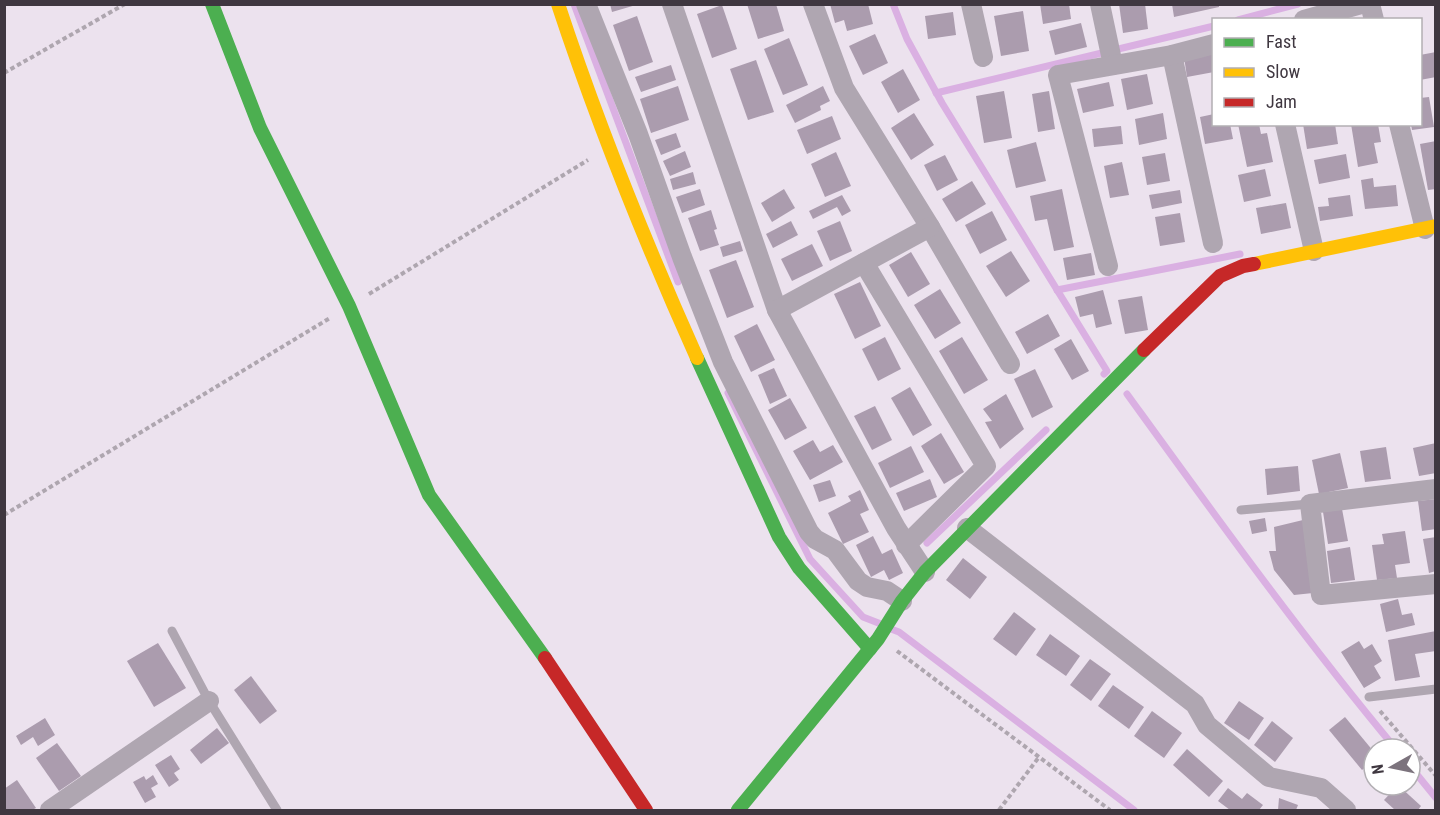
<svg xmlns="http://www.w3.org/2000/svg" width="1440" height="815" font-family="'Roboto Condensed',sans-serif">
<style>
.lines{fill:none;stroke-linecap:round;stroke-linejoin:round}
.stream{stroke:#dab0e2;stroke-width:7}
.building{fill:#ab9cae}
.path{stroke:#aea6af;stroke-width:4;stroke-dasharray:4.5 3;stroke-linecap:butt}
.lane{stroke:#afa6b1;stroke-width:9}
.street{stroke:#afa6b1;stroke-width:20}
.fast{stroke:#4caf50;stroke-width:14}
.slow{stroke:#ffc107;stroke-width:14}
.jam{stroke:#c62828;stroke-width:14}
</style>
<rect width="100%" height="100%" fill="#ece2ee"/>
<g class="lines">
<!-- stream -->
<g class="stream">
<polyline points="574,4 678,282"/>
<polyline points="893,4 907,39 942,103 1107,371 1104,374"/>
<polyline points="1238,20 1298,4"/>
<polyline points="936,93 1214,26"/>
<polyline points="1057,290 1240,254"/>
<polyline points="728,393 810,559 863,617 881,624"/>
<path d="M1127,394c87,120 174,241 269,355"/>
<polyline points="927,543 1046,430"/>
<polyline points="891,629 899,632 1134,810"/>
<polyline points="1410,766 1436,798"/>
</g>
</g>
<!-- building -->
<g class="building">
<polygon points="610,4 636,4 636,5 612,12"/>
<polygon points="747,4 776,4 784,31 758,39"/>
<polygon points="830,4 868,4 873,24 847,31 844,20 835,23"/>
<polygon points="1040,4 1069,4 1071,19 1043,24"/>
<polygon points="1119,4 1145,4 1148,29 1123,33"/>
<polygon points="1172,4 1219,4 1219,7 1174,17"/>
<polygon points="722,5 737,49 712,58 697,14"/>
<polygon points="1023,11 1029,51 1001,56 994,16"/>
<polygon points="953,12 956,35 928,39 925,16"/>
<polygon points="637,16 653,62 629,71 613,25"/>
<polygon points="1081,23 1087,47 1055,55 1049,31"/>
<polygon points="875,34 888,63 863,75 849,46"/>
<polygon points="789,38 808,85 783,95 764,49"/>
<polygon points="1213,52 1214,72 1187,77 1184,57"/>
<polygon points="1436,52 1436,77 1420,80 1420,55"/>
<polygon points="756,60 774,112 748,120 730,69"/>
<polygon points="671,65 676,80 641,92 635,77"/>
<polygon points="903,69 920,100 898,113 881,82"/>
<polygon points="1147,74 1153,104 1127,110 1121,79"/>
<polygon points="1109,82 1114,106 1083,113 1077,89"/>
<polygon points="678,86 689,120 651,133 640,99"/>
<polygon points="823,86 830,101 820,106 821,110 795,123 786,105"/>
<polygon points="1004,91 1012,138 984,143 976,96"/>
<polygon points="1049,91 1055,129 1038,132 1032,94"/>
<polygon points="1429,97 1434,127 1412,130 1411,124 1420,124 1420,98"/>
<polygon points="914,113 934,145 911,160 891,128"/>
<polygon points="1163,113 1167,139 1139,145 1135,119"/>
<polygon points="1214,114 1214,124 1230,124 1233,139 1205,144 1200,117"/>
<polygon points="832,116 841,139 807,154 797,130"/>
<polygon points="1238,124 1259,124 1261,134 1267,133 1273,162 1247,167"/>
<polygon points="1303,124 1335,124 1338,144 1307,149"/>
<polygon points="1351,124 1378,124 1381,142 1374,143 1378,163 1358,167"/>
<polygon points="1121,126 1123,144 1094,147 1092,129"/>
<polygon points="676,133 681,147 661,155 655,140"/>
<polygon points="1436,141 1436,189 1428,190 1420,144"/>
<polygon points="1036,142 1046,181 1016,188 1007,150"/>
<polygon points="685,151 691,167 670,176 663,161"/>
<polygon points="836,152 851,186 825,197 811,164"/>
<polygon points="1165,153 1170,181 1147,185 1142,157"/>
<polygon points="1346,154 1350,178 1319,184 1314,160"/>
<polygon points="945,155 958,180 937,191 924,165"/>
<polygon points="1122,162 1129,195 1110,198 1104,166"/>
<polygon points="1265,169 1271,196 1244,202 1238,175"/>
<polygon points="693,172 696,184 673,190 670,179"/>
<polygon points="1373,178 1374,187 1396,185 1398,206 1365,209 1361,180"/>
<polygon points="972,181 986,204 956,222 942,199"/>
<polygon points="700,189 705,205 682,213 676,197"/>
<polygon points="784,189 795,208 772,222 761,203"/>
<polygon points="1062,189 1074,247 1054,251 1047,219 1035,221 1030,196"/>
<polygon points="1180,190 1182,203 1152,209 1149,195"/>
<polygon points="842,195 851,211 842,216 837,207 813,219 809,211"/>
<polygon points="1350,195 1353,216 1320,221 1318,207 1329,206 1328,198"/>
<polygon points="1286,203 1291,228 1261,234 1256,208"/>
<polygon points="711,210 717,229 714,230 719,245 700,251 688,218"/>
<polygon points="992,211 1007,240 980,254 965,225"/>
<polygon points="1180,213 1185,242 1160,246 1155,217"/>
<polygon points="791,221 798,235 773,248 766,234"/>
<polygon points="840,221 852,251 830,261 817,231"/>
<polygon points="740,241 743,251 723,257 720,247"/>
<polygon points="812,244 823,266 792,281 781,259"/>
<polygon points="1011,251 1030,281 1006,297 986,266"/>
<polygon points="911,252 930,284 908,297 889,265"/>
<polygon points="1091,253 1095,275 1067,280 1063,258"/>
<polygon points="736,260 754,307 727,318 709,270"/>
<polygon points="860,282 881,326 855,339 834,294"/>
<polygon points="940,289 961,323 935,339 914,305"/>
<polygon points="1103,290 1112,324 1096,328 1093,314 1080,317 1075,297"/>
<polygon points="1142,296 1148,330 1125,334 1118,300"/>
<polygon points="1048,314 1060,336 1027,354 1015,332"/>
<polygon points="757,324 775,360 751,372 734,336"/>
<polygon points="885,337 901,369 878,381 862,349"/>
<polygon points="962,337 988,380 964,394 939,351"/>
<polygon points="1071,339 1089,371 1072,380 1054,349"/>
<polygon points="774,368 787,396 770,404 758,375"/>
<polygon points="1035,369 1053,407 1032,418 1014,379"/>
<polygon points="910,387 932,425 913,436 891,398"/>
<polygon points="1006,394 1024,429 1000,449 985,422 992,421 983,409"/>
<polygon points="790,398 807,428 785,440 768,410"/>
<polygon points="875,406 892,440 872,450 854,416"/>
<polygon points="941,433 964,472 944,484 921,446"/>
<polygon points="813,440 820,452 833,445 843,462 810,480 793,451"/>
<polygon points="1436,443 1436,473 1419,476 1413,448"/>
<polygon points="911,446 924,472 890,488 878,463"/>
<polygon points="1386,447 1391,479 1365,482 1360,451"/>
<polygon points="1340,453 1348,488 1319,494 1312,460"/>
<polygon points="1298,466 1300,491 1267,495 1265,469"/>
<polygon points="930,479 937,497 904,511 896,493"/>
<polygon points="830,480 836,496 819,502 813,485"/>
<polygon points="860,490 869,510 860,514 869,532 843,544 828,513 851,501 848,496"/>
<polygon points="1436,499 1436,529 1422,531 1418,501"/>
<polygon points="1342,509 1348,541 1328,544 1323,512"/>
<polygon points="1265,518 1267,531 1252,534 1249,521"/>
<polygon points="1303,520 1313,593 1294,595 1274,570 1269,551 1276,551 1274,527"/>
<polygon points="1405,531 1410,563 1395,565 1397,578 1377,580 1372,545 1384,544 1382,534"/>
<polygon points="873,536 882,554 892,549 903,573 889,580 884,570 871,577 856,545"/>
<polygon points="1436,537 1436,571 1429,573 1423,539"/>
<polygon points="1350,547 1355,580 1331,583 1327,551"/>
<polygon points="963,558 987,577 970,599 946,580"/>
<polygon points="1398,599 1402,615 1412,613 1415,625 1386,632 1380,604"/>
<polygon points="1014,612 1036,629 1016,656 993,639"/>
<polygon points="1436,631 1436,651 1415,654 1420,677 1395,681 1388,640"/>
<polygon points="1050,634 1080,656 1066,676 1036,655"/>
<polygon points="1359,641 1364,649 1372,644 1382,661 1374,666 1381,678 1364,688 1341,652"/>
<polygon points="158,643 186,688 154,707 127,661"/>
<polygon points="1090,659 1111,674 1091,701 1070,685"/>
<polygon points="251,676 277,711 260,724 234,690"/>
<polygon points="1113,685 1144,707 1129,729 1098,706"/>
<polygon points="1239,701 1264,718 1249,740 1224,723"/>
<polygon points="1152,711 1182,733 1164,758 1134,736"/>
<polygon points="1345,717 1374,752 1374,760 1362,770 1329,730"/>
<polygon points="45,718 55,735 38,746 33,737 21,745 16,736"/>
<polygon points="1272,721 1293,738 1275,762 1254,745"/>
<polygon points="217,728 229,743 201,764 190,750"/>
<polygon points="57,743 81,776 59,791 36,758"/>
<polygon points="1187,749 1223,781 1209,797 1173,765"/>
<polygon points="171,755 180,769 174,773 179,780 169,787 155,765"/>
<polygon points="153,775 158,784 151,788 156,797 145,803 133,782 144,776 146,780"/>
<polygon points="17,780 36,808 32,810 7,810 4,807 4,789"/>
<polygon points="1398,785 1421,806 1418,810 1395,810 1384,800"/>
<polygon points="1228,788 1242,799 1247,793 1263,805 1259,810 1230,810 1218,801"/>
<polygon points="1279,798 1298,805 1296,810 1278,810"/>
</g>
<g class="lines">
<!-- path -->
<g class="path">
<polyline points="4,73 125,4"/>
<polyline points="369,294 588,160"/>
<polyline points="4,515 330,318"/>
<polyline points="897,651 1110,810"/>
<polyline points="1380,711 1436,776"/>
<polyline points="999,810 1039,757"/>
</g>
<!-- lane -->
<g class="lane">
<polyline points="1241,510 1310,504"/>
<polyline points="172,631 209,701 277,810"/>
<polyline points="1369,697 1436,689"/>
</g>
<!-- street -->
<g class="street">
<polyline points="586,4 638,134 682,257 723,362 809,532 815,539 835,550 858,581 867,587 887,591 902,601"/>
<polyline points="672,4 777,310 896,528 925,572"/>
<polyline points="813,4 844,88 930,227 1010,364"/>
<polyline points="971,4 983,57"/>
<polyline points="1100,4 1113,65"/>
<polyline points="1370,4 1374,20"/>
<polyline points="1304,20 1361,4"/>
<polyline points="1172,55 1213,243"/>
<polyline points="1285,124 1314,251"/>
<polyline points="1399,124 1425,229"/>
<polyline points="864,263 986,466 906,545"/>
<polyline points="1108,266 1058,75 1172,55 1214,44"/>
<polyline points="777,310 930,227"/>
<polyline points="1436,489 1310,504 1321,595 1436,584"/>
<polyline points="967,528 1195,704 1207,725 1269,777 1321,788 1346,810"/>
<polyline points="50,810 209,701"/>
</g>
<!-- fast -->
<g class="fast">
<polyline points="212,4 260,128 349,306 429,495 545,658"/>
<polyline points="697,358 779,537 799,568 870,649"/>
<polyline points="738,810 878,639 902,601 925,572 1144,350"/>
</g>
<!-- slow -->
<g class="slow">
<path d="M558,4c40,121 87,238 139,354"/>
<polyline points="1254,264 1436,226"/>
</g>
<!-- jam -->
<g class="jam">
<polyline points="1144,350 1220,276 1243,266 1254,264"/>
<polyline points="545,658 646,810"/>
</g>
</g>
<!-- border -->
<rect width="1440" height="815" fill="none" stroke="#3f3740" stroke-width="12"/>
<!-- legend -->
<rect x="1212" y="18" width="210" height="108" fill="#ffffff" stroke="#b2afb3" stroke-width="1.5"/>
<rect x="1224" y="38" width="30" height="9" fill="#4caf50" stroke="#b2afb3" stroke-width="1.5"/>
<text x="1266" y="48" font-size="18" fill="#3f3740">Fast</text>
<rect x="1224" y="68" width="30" height="9" fill="#ffc107" stroke="#b2afb3" stroke-width="1.5"/>
<text x="1266" y="78" font-size="18" fill="#3f3740">Slow</text>
<rect x="1224" y="98" width="30" height="9" fill="#c62828" stroke="#b2afb3" stroke-width="1.5"/>
<text x="1266" y="108" font-size="18" fill="#3f3740">Jam</text>
<!-- north arrow -->
<g transform="translate(1392 767) rotate(261)"><circle r="28" fill="#ffffff" stroke="#b2afb3" stroke-width="1.5"/>
<path d="M0-4.5L10 22L0 15L-10 22Z" fill="#7c737d"/>
<text y="-9" font-size="16" font-weight="bold" text-anchor="middle" fill="#3f3740">N</text>
</g>
</svg>
